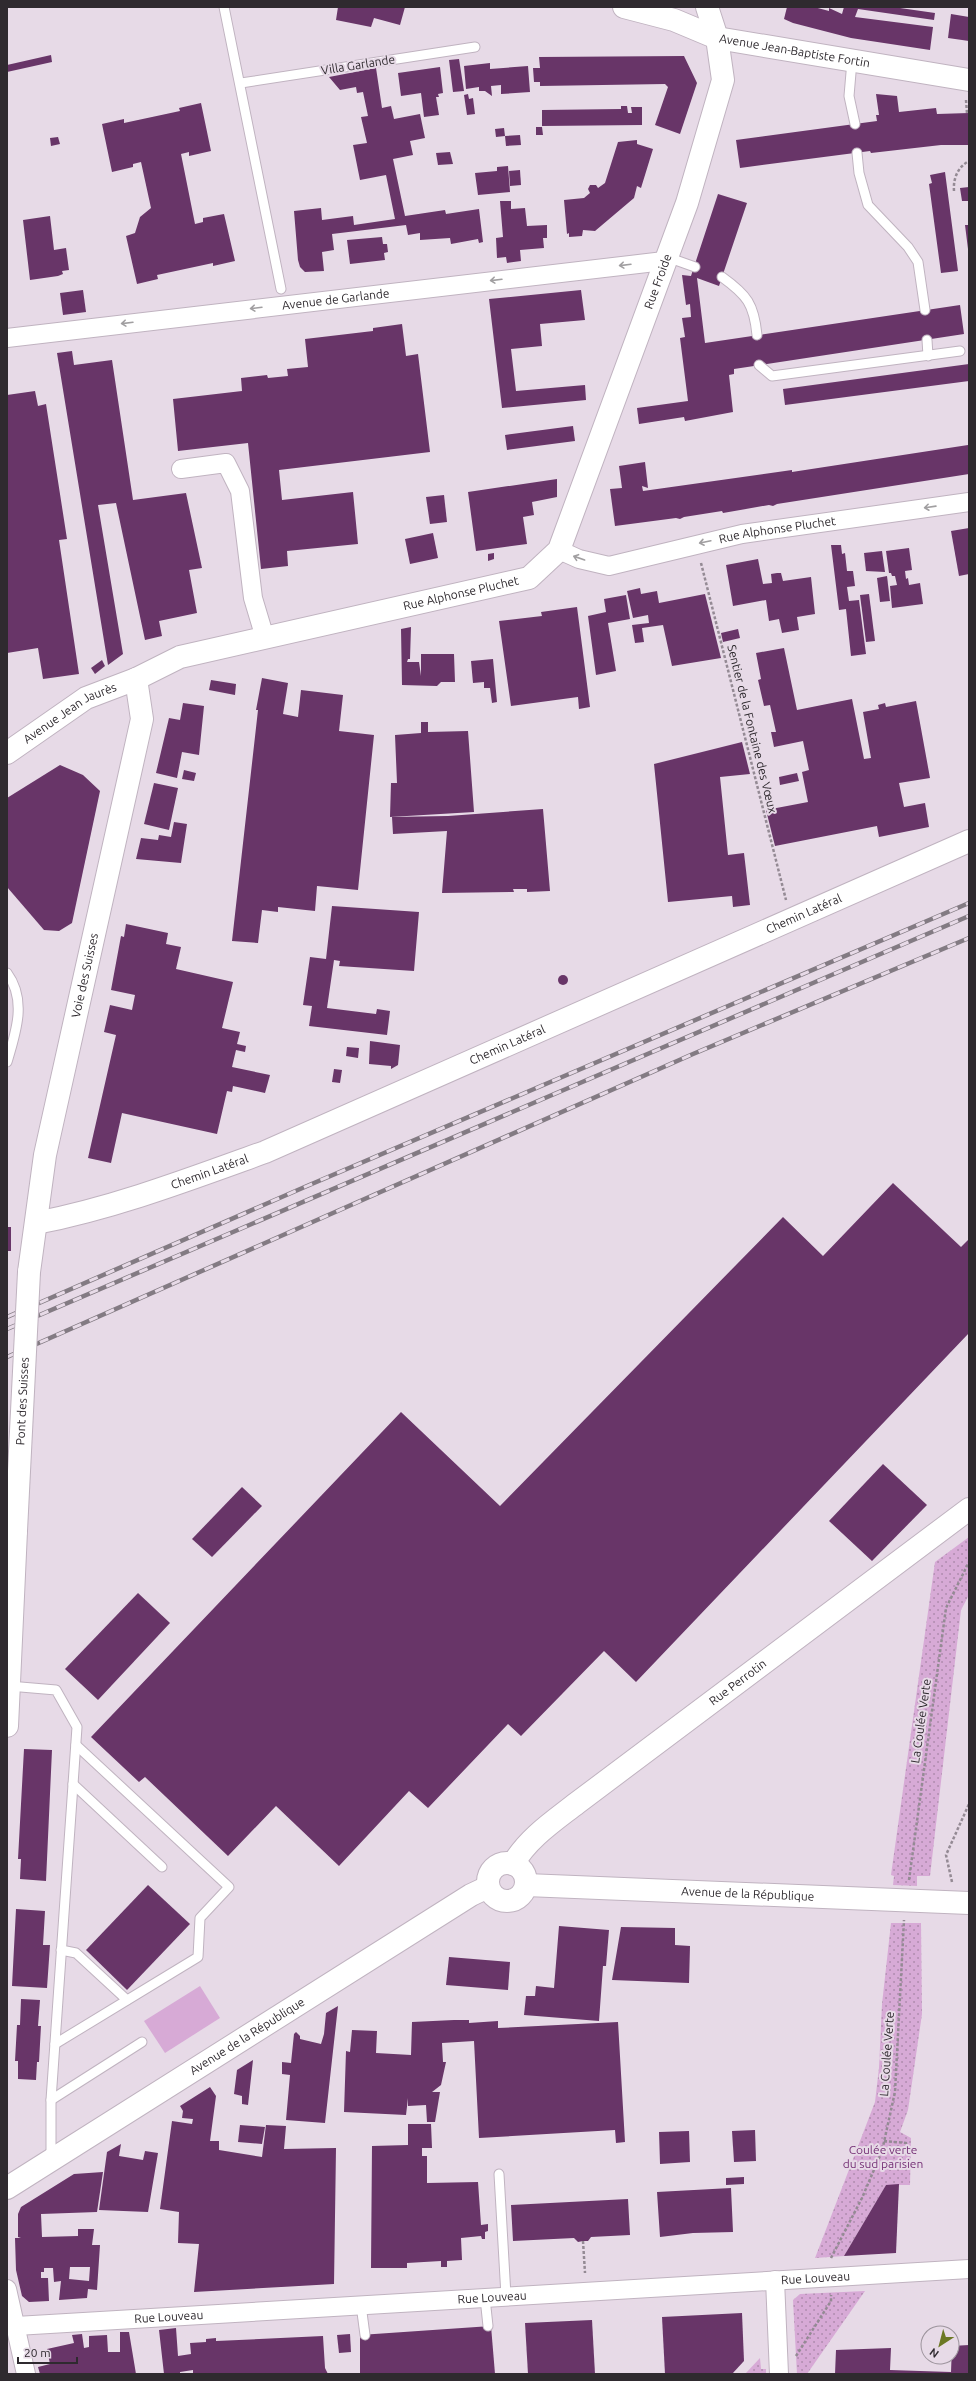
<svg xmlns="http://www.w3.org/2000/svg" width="976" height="2381" font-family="Ubuntu,sans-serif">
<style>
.park{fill:url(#park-dots)}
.pitch{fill:#d7aad6}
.building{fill:#683568;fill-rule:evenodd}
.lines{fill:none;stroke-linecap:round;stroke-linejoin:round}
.lane-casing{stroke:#c0b3c0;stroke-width:11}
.street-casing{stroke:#c0b3c0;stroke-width:20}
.secondary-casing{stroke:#c0b3c0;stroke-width:24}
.path{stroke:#948a94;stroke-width:2.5;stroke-dasharray:3 2;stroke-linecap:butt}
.lane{stroke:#fff;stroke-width:9}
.street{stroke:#fff;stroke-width:18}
.secondary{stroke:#fff;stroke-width:22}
.rail-casing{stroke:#837b83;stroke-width:4.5}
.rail{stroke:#e7dae7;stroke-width:3;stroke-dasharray:9;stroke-linecap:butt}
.secondary-bridge-casing{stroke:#c0b3c0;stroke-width:24;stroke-linecap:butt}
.secondary-bridge{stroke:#fff;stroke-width:22}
.oneway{stroke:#a19fa1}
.labels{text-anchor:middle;stroke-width:4;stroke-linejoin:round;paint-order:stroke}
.street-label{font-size:12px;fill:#2f2a2f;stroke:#e7dae7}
.park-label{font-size:12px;fill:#763277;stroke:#e7dae7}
</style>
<defs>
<pattern id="park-dots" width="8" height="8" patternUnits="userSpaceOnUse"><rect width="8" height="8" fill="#d7aad6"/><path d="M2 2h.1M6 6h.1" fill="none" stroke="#af8bae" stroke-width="1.8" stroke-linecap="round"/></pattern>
</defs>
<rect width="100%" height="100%" fill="#e7dae7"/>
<!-- park -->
<g class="park">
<polygon points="969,1537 969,1595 961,1610 930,1876 917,1876 917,1886 893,1885 894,1876 891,1875 935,1562"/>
<polygon points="891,1923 921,1923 922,2014 908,2110 900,2132 911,2138 910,2185 886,2185 844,2256 815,2258 875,2102 879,2068 882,2004"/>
<polygon points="865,2291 807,2374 797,2374 793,2300 800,2294"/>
<polygon points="760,2358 761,2369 766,2369 766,2374 745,2374"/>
</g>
<!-- pitch -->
<polygon class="pitch" points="200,1986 220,2018 165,2053 144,2021"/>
<!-- building -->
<g class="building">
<polygon points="338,7 405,7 400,25 374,18 371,27 336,20"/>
<polygon points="787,7 814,7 829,11 829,8 842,14 844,7 893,7 935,13 934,20 858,9 855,17 933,27 930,50 851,38 793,23 784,19"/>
<polygon points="951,14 969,17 969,41 948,38"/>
<polygon points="51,55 52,62 7,72 7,65"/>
<polygon points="684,56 697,83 680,134 655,125 668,87 665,84 540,86 540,82 534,82 533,68 540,68 539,57"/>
<polygon points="459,59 464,91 453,92 449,60"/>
<polygon points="490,63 490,69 528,66 530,92 501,94 501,85 491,86 492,96 485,91 479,91 479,87 466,89 464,66"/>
<polygon points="440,67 443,93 438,94 439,97 436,97 439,115 424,117 421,93 401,96 398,73"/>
<polygon points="376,68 382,108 391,106 394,119 420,114 425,138 410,141 413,155 393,159 405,216 445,210 446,214 479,209 483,242 479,243 478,239 451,244 450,238 420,240 420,233 408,235 406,225 332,234 334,250 322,252 324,271 305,272 300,267 298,260 294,211 321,208 322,220 353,216 354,225 395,219 386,175 360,180 353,145 367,143 361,117 368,116 363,92 357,93 356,87 340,90 329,77"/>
<polygon points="468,94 469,99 473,98 475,114 467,115 464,95"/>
<polygon points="876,94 897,96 899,112 936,108 937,114 969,113 969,145 941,145 871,153 870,151 740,168 736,140 877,121 876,115 879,115"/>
<polygon points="201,103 211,151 189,156 189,152 181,154 195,224 203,222 203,218 224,214 235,261 213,266 213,263 157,275 158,279 137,284 126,236 135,233 140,217 151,208 141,162 133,164 133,167 112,172 102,124 124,119 124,123 180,111 179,108"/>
<polygon points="621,106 627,106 628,113 632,113 631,107 642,107 642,125 542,126 542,110 621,109"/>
<polygon points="536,127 542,127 543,135 536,135"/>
<polygon points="504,128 505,136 496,137 495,129"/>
<polygon points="520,135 521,145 506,146 505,136"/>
<polygon points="58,137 60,144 51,146 50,138"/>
<polygon points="637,140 637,144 653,149 641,188 637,186 634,198 595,231 583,230 582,236 569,237 569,233 567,234 564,200 584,198 590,193 588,189 590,185 596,185 598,188 605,183 618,142"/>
<polygon points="450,152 453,164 438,165 436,153"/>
<polygon points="508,166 510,192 478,195 475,173 497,171 497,167"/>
<polygon points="520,170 521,185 510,186 509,171"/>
<polygon points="945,172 958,271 941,273 929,184 932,183 930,175"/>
<polygon points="969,187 969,201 962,201 960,188"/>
<polygon points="718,194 747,203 719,286 697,278 705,343 960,305 964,334 734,369 734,374 729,375 733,412 685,421 684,417 639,424 637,408 688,401 680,338 685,337 682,318 691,317 690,304 686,305 682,275 691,276"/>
<polygon points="500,201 511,201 511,209 525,208 527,226 547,225 547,238 543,238 544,248 520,250 521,261 507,263 506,257 497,258 496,238 503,237"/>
<polygon points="50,216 54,250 66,248 69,270 62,271 63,274 58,276 30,280 23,220"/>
<polygon points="965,225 969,225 969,248 968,249"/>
<polygon points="382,237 383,244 387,244 388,252 384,253 385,260 350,264 347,240"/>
<polygon points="83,290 86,312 63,315 60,293"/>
<polygon points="581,290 585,320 540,324 542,346 511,349 516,391 585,385 586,400 502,408 489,299"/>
<polygon points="402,324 406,356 418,354 430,452 279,470 282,500 353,492 358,544 287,551 288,566 261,569 248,443 178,451 173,399 242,391 241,378 267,375 268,378 288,376 287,369 308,367 305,339 373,331 373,328"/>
<polygon points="72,351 74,365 112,360 133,500 186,493 202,568 189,570 197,613 159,621 162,636 145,640 116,503 98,505 123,654 108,665 57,353"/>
<polygon points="969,364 969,381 785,405 783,389"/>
<polygon points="35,391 38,406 46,404 67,539 59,540 79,674 43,679 38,648 7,653 7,395"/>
<polygon points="573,426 575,441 507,450 505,435"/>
<polygon points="968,445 969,474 777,504 773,506 769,505 723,513 722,511 684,517 680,519 676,518 615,526 610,489 622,488 619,466 645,462 648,488 642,486 643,491 792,470 792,472"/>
<polygon points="557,479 557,497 532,502 534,515 523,517 527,544 476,551 468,492"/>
<polygon points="444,495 447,522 430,524 426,497"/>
<polygon points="969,528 969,574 959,576 951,531"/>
<polygon points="433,533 438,558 410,564 405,539"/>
<polygon points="831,545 841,545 842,554 845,553 847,571 853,571 855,586 847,587 849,601 859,600 866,654 851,656 846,609 839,610"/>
<polygon points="909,548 912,570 905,571 906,579 908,578 909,585 920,583 923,604 892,608 890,586 897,585 895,576 892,576 891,573 889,573 886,551"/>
<polygon points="882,551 885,572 866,571 864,553"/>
<polygon points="494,553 494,559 488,561 488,554"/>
<polygon points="758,559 763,584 772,583 771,574 777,573 781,573 783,581 811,577 815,614 797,617 799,630 782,633 779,619 769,621 766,600 733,606 726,565"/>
<polygon points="887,576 890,601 880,602 877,578"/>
<polygon points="640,588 641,594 657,591 659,603 705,594 721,658 672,666 663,625 642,628 644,642 635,643 632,625 649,623 648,615 633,618 627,591"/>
<polygon points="869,594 875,641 866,642 860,595"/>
<polygon points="626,595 630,619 608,623 616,671 596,675 588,616 606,612 604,599"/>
<polygon points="577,607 590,707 579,709 578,697 511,706 499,621 542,616 541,612"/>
<polygon points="411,627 410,659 408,659 407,662 419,662 421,676 421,654 454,654 455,682 441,682 437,686 402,685 401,629"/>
<polygon points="738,629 740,638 723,642 721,633"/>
<polygon points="784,648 797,710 852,699 864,759 871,758 863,712 879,709 878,705 885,703 886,707 916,701 930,778 899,783 904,807 925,803 929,827 879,837 877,826 775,846 766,810 808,802 802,772 809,770 803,741 774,747 771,732 776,732 770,705 764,706 758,680 761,679 756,653"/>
<polygon points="493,659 497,702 492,703 490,688 484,688 484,682 473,683 471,661"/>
<polygon points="102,660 105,666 95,674 91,668"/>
<polygon points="262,678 288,683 283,714 298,717 301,690 343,695 339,731 374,735 358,890 317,886 315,911 278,907 278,912 262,910 258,943 232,941 258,710 256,710"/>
<polygon points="211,680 236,684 235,695 209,690"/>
<polygon points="183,703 204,706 199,755 182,752 177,778 156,773 169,718 180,720"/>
<polygon points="421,722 428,722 428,732 468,731 474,812 390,817 391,783 397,783 395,735 421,733"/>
<polygon points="742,742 750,774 720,777 728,855 744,853 750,905 733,907 732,896 668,902 654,764"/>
<polygon points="60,765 83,775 100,791 72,923 59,931 44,930 7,887 7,798"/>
<polygon points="184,770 196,773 194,781 182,779"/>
<polygon points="797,773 799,781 780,785 779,777"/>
<polygon points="154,783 178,788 169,830 144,824"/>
<polygon points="543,809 550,891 527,892 527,889 513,889 514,892 442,893 447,831 393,834 392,817 448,816"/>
<polygon points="174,822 187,824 181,863 136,859 141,838 158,840 159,835 171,837"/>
<polygon points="332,906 419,912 414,971 339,966 340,961 334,960 327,1008 376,1014 377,1009 390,1011 387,1035 309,1026 312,1006 303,1005 310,957 326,959"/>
<polygon points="126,924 168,933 166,944 181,947 176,969 233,982 222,1028 240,1032 237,1044 246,1046 245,1052 236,1050 232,1067 270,1075 265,1093 233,1086 232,1092 227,1091 217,1134 122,1113 111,1163 88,1158 116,1035 104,1032 110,1005 132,1010 135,995 111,990 121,936 124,937"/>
<circle cx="563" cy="980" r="5"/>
<polygon points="370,1041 400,1045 398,1065 391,1069 391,1066 369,1064"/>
<polygon points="347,1047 359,1048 358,1058 346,1056"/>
<polygon points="334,1069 342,1070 340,1083 332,1082"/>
<polygon points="893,1183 961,1247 969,1239 969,1333 636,1682 604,1651 521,1736 508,1724 428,1808 409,1791 339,1866 276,1806 228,1856 145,1777 139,1782 91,1737 401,1412 500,1506 783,1217 823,1256"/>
<rect x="7" y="1227" width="4" height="24"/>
<polygon points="883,1464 927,1505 872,1561 829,1521"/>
<polygon points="242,1487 262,1506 212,1557 192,1539"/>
<polygon points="138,1593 170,1623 98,1700 65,1669"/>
<polygon points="24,1749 52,1750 46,1881 20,1879 21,1859 18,1859"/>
<polygon points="148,1885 190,1924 127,1990 86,1950"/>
<polygon points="16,1909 45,1911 43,1945 50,1945 47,1988 12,1986"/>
<polygon points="559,1926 609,1930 606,1966 603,1966 599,2021 524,2015 526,1996 535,1996 536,1986 554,1988"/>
<polygon points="621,1927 675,1928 675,1945 690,1946 689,1983 612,1980"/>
<polygon points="449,1957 510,1962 508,1990 446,1985"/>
<polygon points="21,1999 40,2000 38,2026 41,2026 39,2062 37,2062 36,2080 18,2079 18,2061 15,2061 17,2025 20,2025"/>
<polygon points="338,2006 325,2123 286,2120 290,2075 282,2074 282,2062 291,2063 294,2034 296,2032 300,2036 300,2039 321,2044 324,2034 326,2013"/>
<polygon points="454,2020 469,2020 469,2023 498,2021 498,2028 618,2022 625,2142 616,2143 615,2130 479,2138 474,2041 442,2043 443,2062 446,2062 441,2085 432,2092 440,2092 435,2122 427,2122 426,2105 408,2106 408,2098 406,2115 344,2112 346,2051 350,2052 352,2030 377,2031 376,2053 411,2055 412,2022"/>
<polygon points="253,2060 248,2105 242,2104 242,2096 234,2094 237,2070"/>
<polygon points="210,2087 216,2096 210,2141 219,2141 219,2150 262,2157 266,2125 286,2126 284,2149 336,2148 334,2284 194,2292 199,2244 178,2243 179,2212 160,2209 172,2121 192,2124 193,2119 182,2118 183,2111 180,2106"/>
<polygon points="408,2124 431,2124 432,2148 422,2148 422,2156 427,2156 427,2183 478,2182 481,2225 488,2224 488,2231 485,2232 485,2239 482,2239 481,2236 461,2238 462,2260 447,2261 447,2267 441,2267 441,2261 407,2263 407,2268 371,2268 372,2146 408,2145 408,2148"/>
<polygon points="240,2125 265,2127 262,2144 238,2142"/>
<polygon points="755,2130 756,2161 734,2162 732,2131"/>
<polygon points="689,2131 690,2162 660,2164 659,2132"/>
<polygon points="121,2144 119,2156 143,2160 145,2151 158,2153 148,2212 99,2210 107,2152"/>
<path d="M103,2172l-6,40 -56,2 1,23 36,-1v-7h16l-2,16h8l-3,45 -9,-1 -1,9 -28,2 2,-19 -7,1 -1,-14h-9v4h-3v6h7l1,23 -20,1 -7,-6 -6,-26 -1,-32h6l-3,-1v-23l3,-7 53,-33zM70,2267h20l-1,14 -20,-2z"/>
<polygon points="744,2177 744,2184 726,2185 726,2178"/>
<polygon points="899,2184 896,2253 844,2256 886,2185"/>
<polygon points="731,2188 733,2232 693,2233 660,2237 657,2192"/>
<polygon points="628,2199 630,2235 591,2237 588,2241 583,2241 578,2242 574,2238 513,2241 511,2205"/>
<polygon points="742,2313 744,2361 732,2374 665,2374 662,2317"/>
<polygon points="592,2320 595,2374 528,2374 525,2323"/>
<polygon points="491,2326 495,2374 360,2374 360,2335"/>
<polygon points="176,2328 178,2356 191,2354 190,2343 206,2342 206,2339 216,2338 216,2341 323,2336 325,2368 328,2374 193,2374 193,2370 180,2372 180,2374 164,2374 159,2330"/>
<polygon points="120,2332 129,2332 136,2374 40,2374 38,2367 50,2364 47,2349 74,2343 72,2335 82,2334 84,2348 89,2347 89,2336 107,2335 108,2352 120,2352"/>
<polygon points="350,2334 351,2352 339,2353 337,2335"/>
<polygon points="969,2345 969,2374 835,2374 836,2350 891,2348 890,2370 951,2372 952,2346"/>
</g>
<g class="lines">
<defs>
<g id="lane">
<polyline points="224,7 281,289"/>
<polyline points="852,61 849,96 855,124"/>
<polyline points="241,83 475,47"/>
<polyline points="857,153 859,173 868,205 908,247 918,262 925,310"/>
<polyline points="667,257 695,267"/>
<path d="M722,277c25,18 32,27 35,58"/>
<polyline points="927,340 928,356"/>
<polyline points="759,365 772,376 960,351"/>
<path d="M7,973c20,27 9,59 0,89"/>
<polyline points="9,1686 56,1690 77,1727 51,2100 51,2158"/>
<polyline points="73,1784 162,1867"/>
<polyline points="61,1950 76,1953 127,2000"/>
<polyline points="55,2044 198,1957 200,1918 229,1887 76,1745"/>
<polyline points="51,2100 142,2042"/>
<polyline points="499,2174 506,2296"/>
<polyline points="485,2298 488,2326"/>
<polyline points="361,2305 365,2335"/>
</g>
<g id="street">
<path id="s1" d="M7,338l657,-77"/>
<polyline points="181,469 226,463 240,491 253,598 265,638"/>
<path id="s2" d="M559,550l20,9 30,7 133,-32 227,-32"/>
<polyline points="775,2280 779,2374"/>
<polyline points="7,2289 26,2374"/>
<path id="s3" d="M16,2326l953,-57"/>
</g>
<g id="secondary">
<path id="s4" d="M624,7l50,13 43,18 252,42"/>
<path id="s5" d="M7,753l79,-55 50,-19 44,-22 349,-79 30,-28 128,-347 36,-123 -6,-42 -10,-31"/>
<path id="s6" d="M36,1223c78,-15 154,-44 229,-71l704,-311"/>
<path id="s7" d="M29,1272l16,-117 97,-436 -6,-40"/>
<polyline points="7,1726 16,1531"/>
<circle cx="507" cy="1882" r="19"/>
<path id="s8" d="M513,1864c15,-26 41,-43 64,-61l392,-294"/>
<path id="s9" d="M526,1885l443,18"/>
<path id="s10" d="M7,2188l464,-293 17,-8"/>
</g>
</defs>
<!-- lane casing -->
<use href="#lane" class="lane-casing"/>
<!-- street casing -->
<use href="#street" class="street-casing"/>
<!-- secondary casing -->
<use href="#secondary" class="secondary-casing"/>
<!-- path -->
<g class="path">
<polyline points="966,100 967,113"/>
<path d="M954,191c-1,-13 4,-24 15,-30"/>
<polyline points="701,563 786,900"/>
<polyline points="909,1880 946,1608 969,1562"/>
<polyline points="952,1882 946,1855 969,1804"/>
<polyline points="884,2141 906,2143 906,2148"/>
<polyline points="583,2241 585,2273"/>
<polyline points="831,2258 862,2198 882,2151 895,2092 904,1920"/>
<polyline points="796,2356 831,2301 831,2295"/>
</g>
<!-- lane -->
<use href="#lane" class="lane"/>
<!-- street -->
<use href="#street" class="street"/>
<!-- secondary -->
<use href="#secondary" class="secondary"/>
<defs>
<g id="rail">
<polyline points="7,1317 307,1186 969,903"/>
<polyline points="7,1329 969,916"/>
<polyline points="7,1357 693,1054 969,938"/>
</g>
</defs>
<!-- rail casing -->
<use href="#rail" class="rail-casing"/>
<!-- rail -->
<use href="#rail" class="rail"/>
<defs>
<g id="secondary-bridge">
<path id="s11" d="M16,1531l13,-259"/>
</g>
</defs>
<!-- secondary-bridge casing -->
<use href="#secondary-bridge" class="secondary-bridge-casing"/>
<!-- secondary-bridge -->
<use href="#secondary-bridge" class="secondary-bridge"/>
</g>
<!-- one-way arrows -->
<defs><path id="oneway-shaft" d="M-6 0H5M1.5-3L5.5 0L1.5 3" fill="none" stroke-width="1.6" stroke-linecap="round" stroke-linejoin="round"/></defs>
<g class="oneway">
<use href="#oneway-shaft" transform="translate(625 265) rotate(173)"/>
<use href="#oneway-shaft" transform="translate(496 280) rotate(173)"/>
<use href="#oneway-shaft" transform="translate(256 308) rotate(173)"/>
<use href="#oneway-shaft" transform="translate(127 323) rotate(173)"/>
<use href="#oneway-shaft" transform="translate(930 507) rotate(172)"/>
<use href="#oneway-shaft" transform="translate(705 542) rotate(168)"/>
<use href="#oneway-shaft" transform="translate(579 558) rotate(-161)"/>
</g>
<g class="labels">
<!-- street labels -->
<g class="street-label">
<text dy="4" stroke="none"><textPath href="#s4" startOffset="177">Avenue Jean-Baptiste Fortin</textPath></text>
<text transform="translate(358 65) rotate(-9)" y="4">Villa Garlande</text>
<text dy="4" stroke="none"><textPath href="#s5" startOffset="884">Rue Froide</textPath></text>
<text dy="4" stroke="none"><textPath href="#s1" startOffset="331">Avenue de Garlande</textPath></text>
<text dy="4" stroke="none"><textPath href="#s2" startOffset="225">Rue Alphonse Pluchet</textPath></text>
<text dy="4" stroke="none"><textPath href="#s5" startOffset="487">Rue Alphonse Pluchet</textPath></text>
<text dy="4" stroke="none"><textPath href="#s5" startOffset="75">Avenue Jean Jaurès</textPath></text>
<text transform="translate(752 729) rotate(76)" y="4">Sentier de la Fontaine des Vœux</text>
<text dy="4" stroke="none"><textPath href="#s6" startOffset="829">Chemin Latéral</textPath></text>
<text dy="4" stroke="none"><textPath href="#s7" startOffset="302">Voie des Suisses</textPath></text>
<text dy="4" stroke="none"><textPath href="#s6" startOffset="505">Chemin Latéral</textPath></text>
<text dy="4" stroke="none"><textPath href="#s6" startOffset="181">Chemin Latéral</textPath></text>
<text dy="4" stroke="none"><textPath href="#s11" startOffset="130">Pont des Suisses</textPath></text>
<text dy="4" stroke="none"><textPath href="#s8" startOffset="290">Rue Perrotin</textPath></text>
<text transform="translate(921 1721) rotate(-82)" y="4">La Coulée Verte</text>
<text dy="4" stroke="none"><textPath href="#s9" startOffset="222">Avenue de la République</textPath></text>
<text dy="4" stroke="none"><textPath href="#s10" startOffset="284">Avenue de la République</textPath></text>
<text transform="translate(887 2054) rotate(-86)" y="4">La Coulée Verte</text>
<text dy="4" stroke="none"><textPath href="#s3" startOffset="801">Rue Louveau</textPath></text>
<text dy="4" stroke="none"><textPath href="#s3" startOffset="477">Rue Louveau</textPath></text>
<text dy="4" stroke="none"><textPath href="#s3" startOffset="153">Rue Louveau</textPath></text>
</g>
<!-- park labels -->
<g class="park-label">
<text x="883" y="2154">Coulée verte<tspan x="883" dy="14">du sud parisien</tspan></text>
</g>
</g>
<!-- border -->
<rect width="976" height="2381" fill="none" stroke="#2f2a2f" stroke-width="16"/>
<!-- north arrow -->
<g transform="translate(940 2345) rotate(216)"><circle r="19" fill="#e7dae7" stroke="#9d949d"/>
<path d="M0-3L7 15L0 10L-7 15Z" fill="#6c7824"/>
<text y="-6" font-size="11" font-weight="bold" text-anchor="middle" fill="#2f2a2f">N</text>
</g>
<!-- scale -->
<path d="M18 2357v6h59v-6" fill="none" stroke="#2f2a2f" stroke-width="2"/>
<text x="24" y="2357" font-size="12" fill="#2f2a2f" stroke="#e7dae7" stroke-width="3" paint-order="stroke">20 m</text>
</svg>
